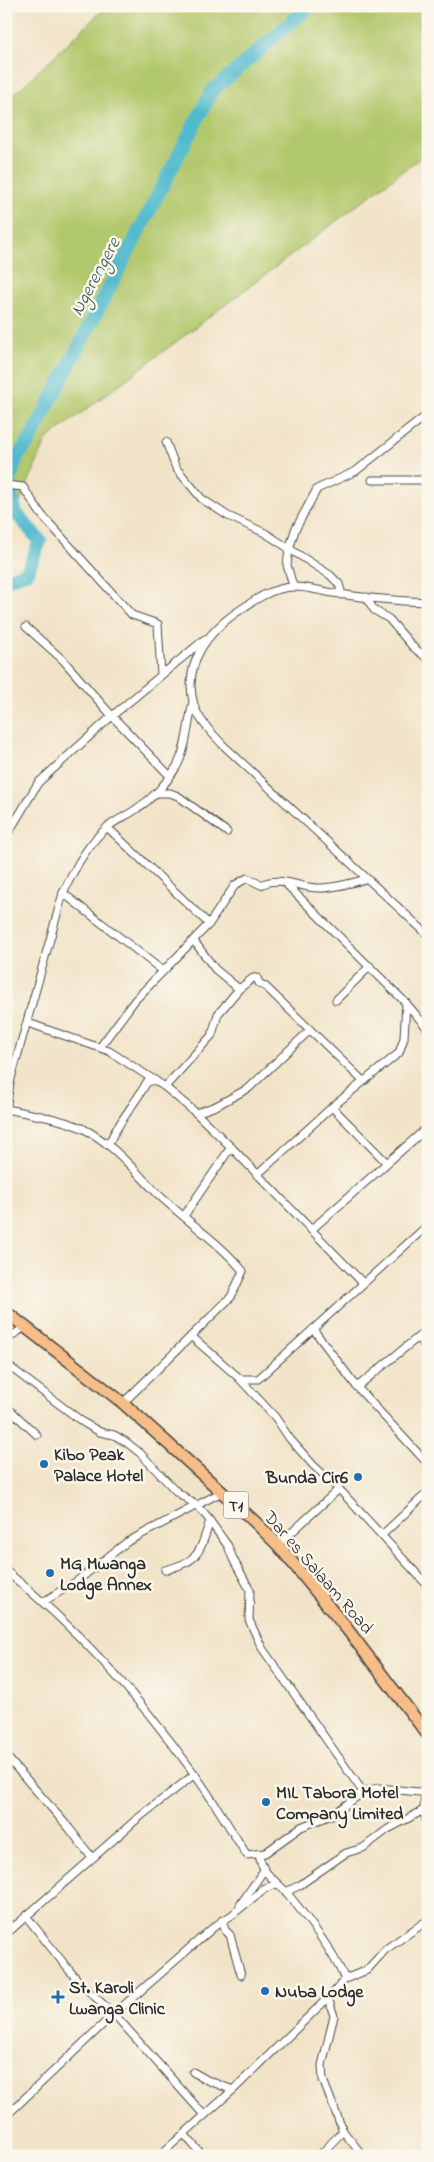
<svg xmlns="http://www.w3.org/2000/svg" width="434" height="2162" font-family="'Indie Flower',sans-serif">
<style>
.green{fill:#b2c86c;stroke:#6e7a4c}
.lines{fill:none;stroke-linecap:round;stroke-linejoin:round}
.river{stroke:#50bacd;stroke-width:14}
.minor-casing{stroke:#494742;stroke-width:9}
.trunk-casing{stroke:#494742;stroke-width:14}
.minor{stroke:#fff;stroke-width:7}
.trunk{stroke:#f7bd88;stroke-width:11}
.poi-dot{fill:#1f6fb2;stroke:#fbf7ec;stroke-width:2}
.labels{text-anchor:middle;stroke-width:5;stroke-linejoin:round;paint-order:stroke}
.shield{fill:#fbf7ec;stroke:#696865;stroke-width:1}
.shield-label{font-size:16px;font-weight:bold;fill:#2b2b2b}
.poi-label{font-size:18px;font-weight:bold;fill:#2b2b2b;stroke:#fbf7ec;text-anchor:start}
.street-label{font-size:18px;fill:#2b2b2b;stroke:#fbf7ec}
.water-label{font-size:19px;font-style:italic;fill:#385d64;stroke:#fbf7ec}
</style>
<rect width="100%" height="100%" fill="#fbf7ec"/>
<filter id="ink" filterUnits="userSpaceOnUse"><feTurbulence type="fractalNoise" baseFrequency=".02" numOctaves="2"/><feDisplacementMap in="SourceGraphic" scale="10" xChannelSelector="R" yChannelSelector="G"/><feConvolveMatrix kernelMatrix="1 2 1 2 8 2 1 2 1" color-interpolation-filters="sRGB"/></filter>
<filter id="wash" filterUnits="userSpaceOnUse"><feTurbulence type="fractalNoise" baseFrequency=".0096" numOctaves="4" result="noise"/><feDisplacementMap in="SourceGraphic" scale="20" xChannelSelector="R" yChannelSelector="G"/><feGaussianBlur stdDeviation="1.12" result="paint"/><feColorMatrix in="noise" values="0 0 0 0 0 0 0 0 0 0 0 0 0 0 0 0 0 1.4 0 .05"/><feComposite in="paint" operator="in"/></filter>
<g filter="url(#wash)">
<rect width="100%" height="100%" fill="#f1e3c7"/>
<!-- green -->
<polygon class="green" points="107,6 428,6 428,152 47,439 6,535 6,102"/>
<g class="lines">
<!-- river -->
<polyline class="river" points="6,580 27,572 40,541 16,513 8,485 17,457 29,442 212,91 310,6"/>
</g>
</g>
<g filter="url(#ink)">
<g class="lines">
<defs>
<g id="minor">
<polyline points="166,442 176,468 202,499 228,516 265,533 330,575 339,584 342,595"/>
<polyline points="372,480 428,480"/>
<polyline points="6,485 23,487 41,514 132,615 158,624 161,675"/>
<polyline points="293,586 287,565 289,550 295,530 317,489 356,471 423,418 428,417"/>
<polyline points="366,597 374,610 389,619 413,647 428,659"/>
<path d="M428,602c-31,-1 -64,-4 -95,-9 -13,-2 -28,-7 -41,-6 -20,1 -36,12 -52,23 -32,21 -58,54 -46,95 5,16 18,28 29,40l205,190"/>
<polyline points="26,627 63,660 112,716 170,776"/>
<polyline points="156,793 170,793 178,796 227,832"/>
<polyline points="107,827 209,924"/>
<polyline points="6,837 38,783 112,716 205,639"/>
<polyline points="284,882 406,1003 428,1029"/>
<polyline points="63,893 163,971"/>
<polyline points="194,941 215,969 239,989"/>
<polyline points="336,1000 370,966"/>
<polyline points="28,1023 109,1051 165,1087 196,1113 231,1147 363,1283"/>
<path d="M100,1047l35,-47 74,-76 26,-39 12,-7 14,7c19,-10 38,3 58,3 16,0 32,-5 47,-9"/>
<polyline points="165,1087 212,1035 218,1014 239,989 253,978 257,978 259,983 266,987 363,1081"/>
<polyline points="332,1107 386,1162"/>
<path d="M7,1109c25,6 54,9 77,20 31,16 53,45 77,68 27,25 59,46 82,74l-12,26 -108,106"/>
<path d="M6,1110l4,-28 53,-189c11,-23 25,-51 46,-67 8,-6 17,-10 26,-16 17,-11 32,-27 42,-44 10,-19 11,-44 16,-64"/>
<polyline points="196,1113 216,1106 249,1088 310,1030"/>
<path d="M108,1145c10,-23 27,-41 39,-63l8,-2"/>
<polyline points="257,1175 332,1107 399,1053 404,1038 406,1003"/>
<polyline points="184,1216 231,1147"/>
<polyline points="311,1230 428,1127"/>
<polyline points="313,1329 357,1387 428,1464"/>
<polyline points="191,1336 238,1377 275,1417 290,1439 313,1465 339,1489 428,1586"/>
<polyline points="418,1338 428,1349"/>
<polyline points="6,1340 26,1326"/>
<polyline points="6,1364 84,1423 100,1432 114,1435 126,1442 140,1453 176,1491 197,1506 207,1517 228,1546 233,1559 250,1590 249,1620 262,1648 363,1792"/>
<polyline points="240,1379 258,1379 428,1225"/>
<polyline points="357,1387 428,1329"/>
<polyline points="6,1406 37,1435"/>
<polyline points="382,1535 428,1492"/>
<polyline points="278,1545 339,1489"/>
<path d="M165,1570c35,-9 34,-17 45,-49"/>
<path d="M6,1571c71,57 134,127 187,201 19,26 36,55 54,83l18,-2 36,-26 33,-13 29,-22 15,-4 41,4 9,-4"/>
<polyline points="43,1602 77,1581 127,1542 222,1492"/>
<polyline points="6,1756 69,1828 92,1858"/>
<polyline points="425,1790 424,1810 428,1829"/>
<path d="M259,1854c3,21 15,24 28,39 21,26 44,55 58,86"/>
<polyline points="286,1892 300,1885 346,1853 363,1848 388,1829 424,1810"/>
<polyline points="240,1905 264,1870"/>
<polyline points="26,1916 69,1970 83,1986 114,2014 204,2115"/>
<polyline points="222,1920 225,1930 230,1935 241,1975"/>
<polyline points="6,1921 13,1928"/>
<polyline points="6,1934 137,1819 195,1774"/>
<polyline points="328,1998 334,2016 322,2065 323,2080 343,2131 363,2156"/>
<polyline points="193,2072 207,2080 233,2090"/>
<polyline points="6,2116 114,2014 215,1926 232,1915 265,1888 277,1884"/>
<polyline points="184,2134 203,2156"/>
<polyline points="159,2156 233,2090 336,1990 345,1979 367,1970 386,1949 428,1920"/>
<polyline points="319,2156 343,2131"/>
</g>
<polyline id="trunk" points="6,1312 123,1403 254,1521 278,1545 347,1629 428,1735"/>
</defs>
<!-- minor casing -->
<use href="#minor" class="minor-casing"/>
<!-- trunk casing -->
<use href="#trunk" class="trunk-casing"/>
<!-- minor -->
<use href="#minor" class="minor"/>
<!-- trunk -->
<use href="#trunk" class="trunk"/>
</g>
</g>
<!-- markers -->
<g class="poi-dot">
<circle cx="44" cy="1464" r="5"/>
<circle cx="358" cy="1477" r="5"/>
<circle cx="50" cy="1573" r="5"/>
<circle cx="266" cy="1802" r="5"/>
<circle cx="265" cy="1991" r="5"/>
<path d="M55.5 1989.5h5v5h5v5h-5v5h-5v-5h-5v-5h5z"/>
</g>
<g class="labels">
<!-- shield labels -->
<rect class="shield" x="223.5" y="1491.5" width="25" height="27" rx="4"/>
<g class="shield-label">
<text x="236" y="1511">T1</text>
</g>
<!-- poi labels -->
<g class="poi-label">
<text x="54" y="1460">Kibo Peak<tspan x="54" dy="21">Palace Hotel</tspan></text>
<text x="348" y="1483" text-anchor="end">Bunda Cir6</text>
<text x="60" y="1569">MG Mwanga<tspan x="60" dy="21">Lodge Annex</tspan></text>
<text x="276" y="1798">MIL Tabora Motel<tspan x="276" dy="21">Company Limited</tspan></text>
<text x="69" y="1993">St. Karoli<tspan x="69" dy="21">Lwanga Clinic</tspan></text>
<text x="275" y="1997">Nuba Lodge</text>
</g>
<!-- street labels -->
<g class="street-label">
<text transform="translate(319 1572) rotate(49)" y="6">Dar es Salaam Road</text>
</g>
<!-- water labels -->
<g class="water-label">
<text transform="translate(94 276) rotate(-62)" y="7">Ngerengere</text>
</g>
</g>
<!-- margin -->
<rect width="434" height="2162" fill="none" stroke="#fbf7ec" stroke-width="25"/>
</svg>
